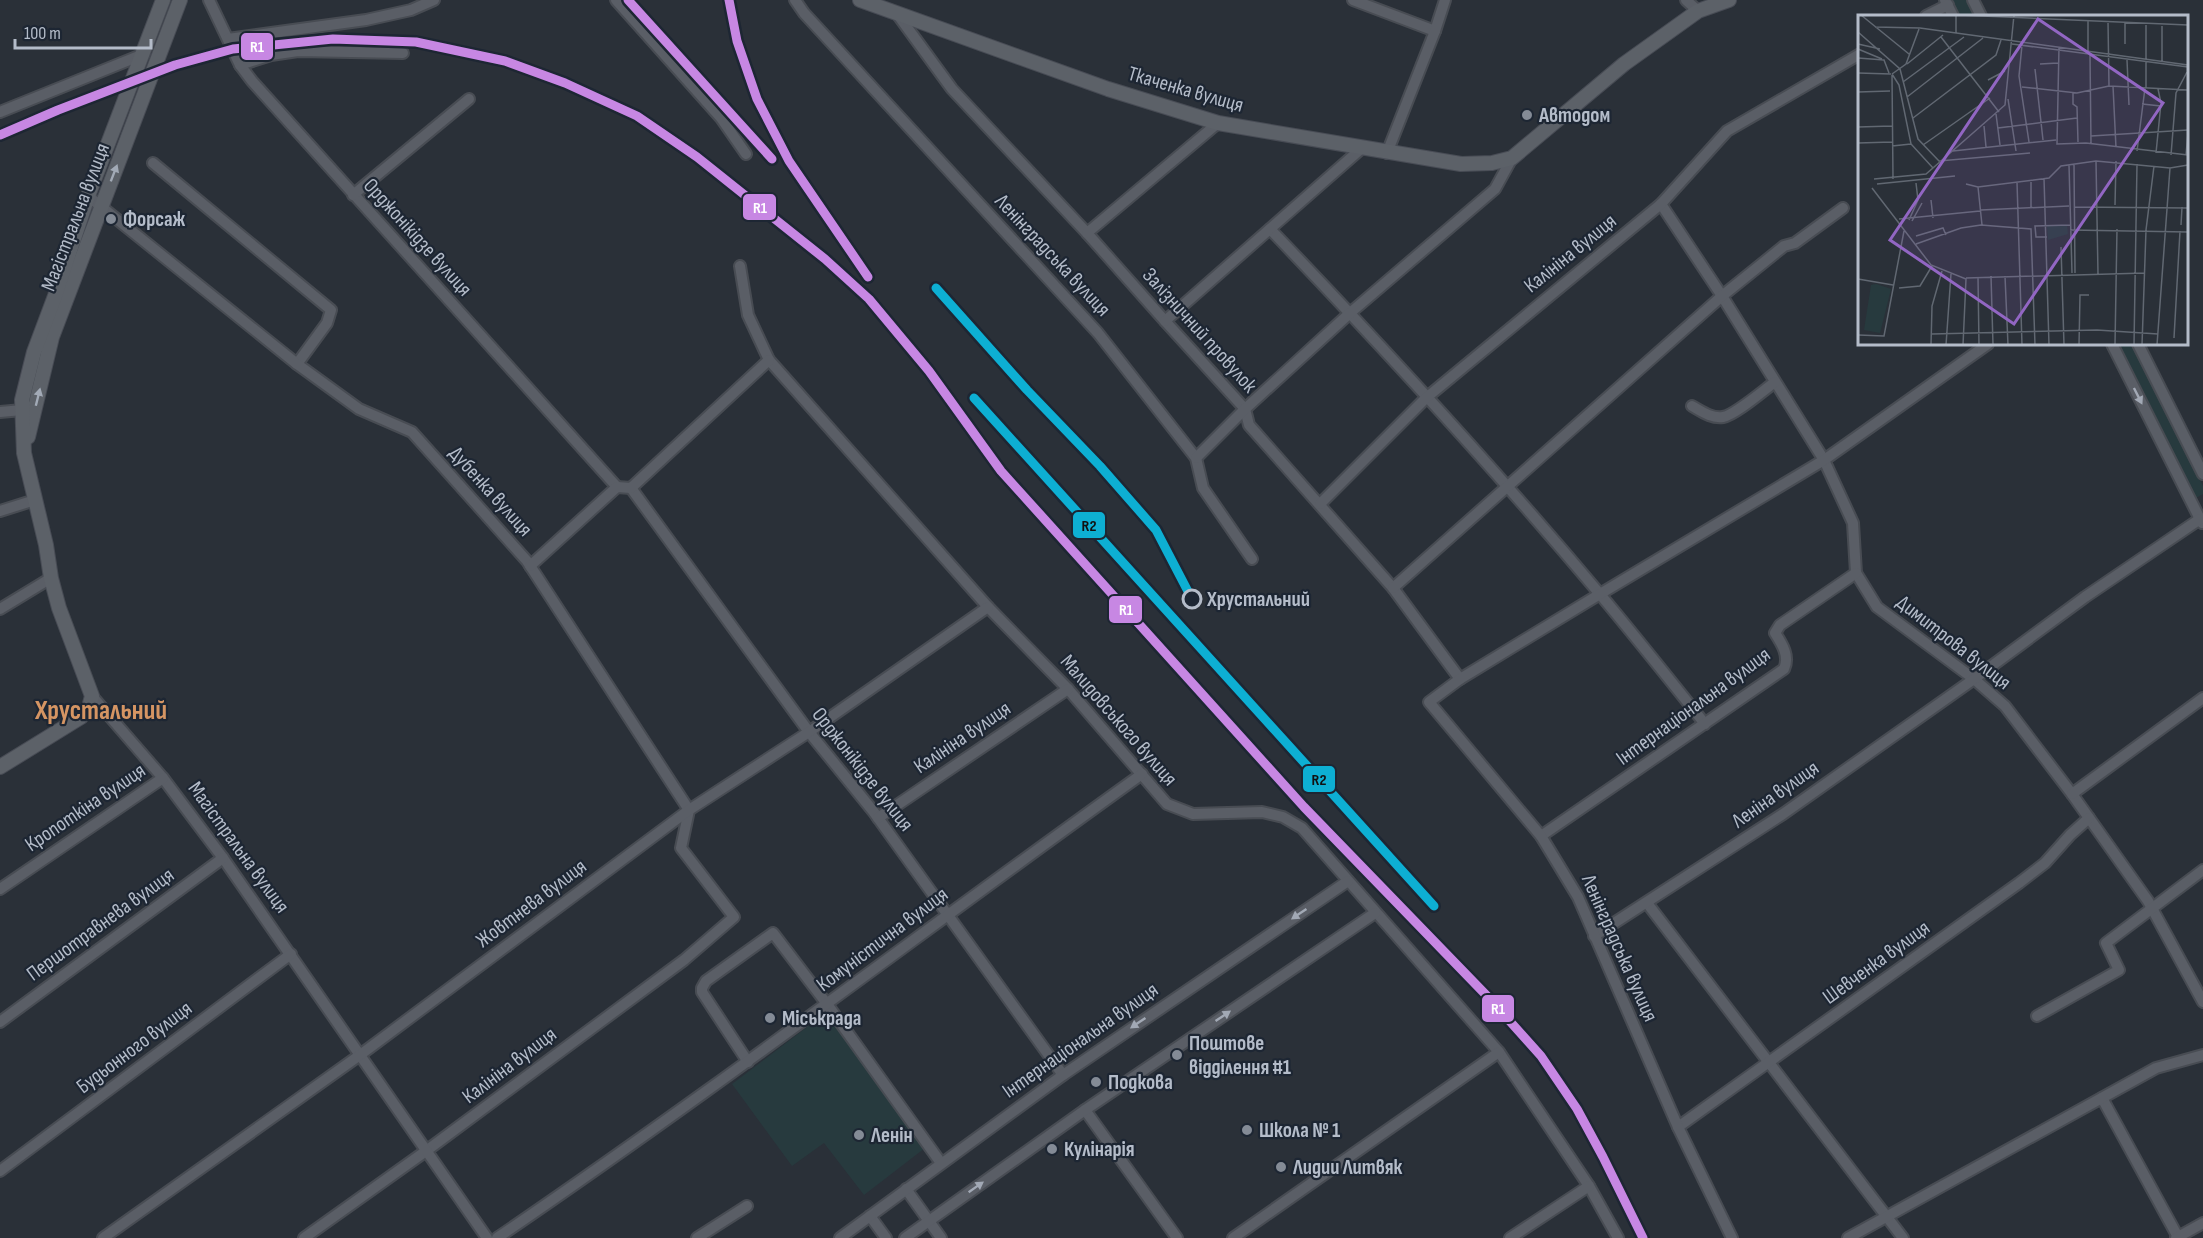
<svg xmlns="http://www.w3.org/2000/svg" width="2203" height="1238" font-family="'Sofia Sans Condensed',sans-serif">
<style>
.green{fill:#273a3e}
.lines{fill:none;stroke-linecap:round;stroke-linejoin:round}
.minor-casing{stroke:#484c53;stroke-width:14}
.major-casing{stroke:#484c55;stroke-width:16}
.minor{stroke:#5a5e66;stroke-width:10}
.major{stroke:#5c6168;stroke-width:14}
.rail-1-casing{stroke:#1d2633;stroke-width:14}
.rail-2-casing{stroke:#1d2633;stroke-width:14}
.rail-1{stroke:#c787e3;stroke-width:9}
.rail-2{stroke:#0dafd3;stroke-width:9}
.oneway{fill:#a2aab6}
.oneway2{fill:#a2a9b5}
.poi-dot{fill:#848b96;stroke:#1d2633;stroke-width:2}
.stop-dot{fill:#1d2633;stroke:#b4bcc9;stroke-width:3}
.labels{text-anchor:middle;stroke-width:4.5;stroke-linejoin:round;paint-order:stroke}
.street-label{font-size:21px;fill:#b4bcc9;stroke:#1d2633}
.poi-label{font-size:21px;font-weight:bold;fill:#b4bcc9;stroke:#1d2633;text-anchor:start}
.stop-label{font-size:21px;font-weight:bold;fill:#b4bcc9;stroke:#1d2633;text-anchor:start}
.district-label{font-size:27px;font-weight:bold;fill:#d59563;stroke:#1d2633}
.inset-road{fill:none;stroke:#616872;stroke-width:1.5}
.view{fill:#9266c3;fill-opacity:0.15;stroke:#9266c3;stroke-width:3}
.inset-edge{fill:none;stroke:#b4bcc9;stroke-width:3}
.line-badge{stroke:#1d2633;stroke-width:2}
.badge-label{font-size:16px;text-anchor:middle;font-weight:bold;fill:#fff}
.pale-badge-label{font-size:16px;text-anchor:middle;font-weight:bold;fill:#111}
</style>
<rect width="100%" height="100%" fill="#2a3038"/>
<!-- green -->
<g class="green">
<polygon points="1951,0 1967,0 1976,16 1959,16"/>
<polygon points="2118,344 2133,344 2203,486 2203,494 2196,498"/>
<polygon points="828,1011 925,1148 864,1195 824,1143 792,1166 732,1084"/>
</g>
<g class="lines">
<defs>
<g id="minor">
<polyline points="209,0 240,65 252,81 617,487"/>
<polyline points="616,0 721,118 746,154"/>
<polyline points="795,0 804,13 1098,333 1196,458 1203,488 1252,559"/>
<polyline points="1353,0 1435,31"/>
<polyline points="1686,0 1698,11"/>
<polyline points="1945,0 1953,16"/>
<polyline points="1973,0 1981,16"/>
<polyline points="898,15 952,89 1087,233 1165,321 1245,409 1249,425 1393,588 1460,679"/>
<polyline points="1926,16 1948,5"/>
<polyline points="228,39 366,20 411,10 434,0"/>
<polyline points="240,65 271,55 298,51 403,53"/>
<polyline points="0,112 144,54"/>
<polyline points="1387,153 1435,31 1445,0"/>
<polyline points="153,163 331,310 327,323 297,364"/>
<polyline points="353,195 469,99"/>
<polyline points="88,196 297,364 359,409 412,432 527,561 689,810 681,848 734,917 684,960 426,1151 304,1238"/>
<polyline points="1661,204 1722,296 1824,460 1853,523 1856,573 1877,607 1974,679 2005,706 2072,794 2148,901 2203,1002"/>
<path d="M1270,229c113,118 224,239 329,364 36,43 71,87 106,131"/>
<polyline points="1087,233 1218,123"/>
<polyline points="740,266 748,315 769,360 988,607 1068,689 1167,804 1193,814 1262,812 1283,817 1302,828 1499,1052 1589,1186 1618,1238"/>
<polyline points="1165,321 1362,148"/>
<polyline points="2112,344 2202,523"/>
<polyline points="2138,344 2203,474"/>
<path d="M1692,406c9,5 20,13 31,11 12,-2 41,-27 52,-35"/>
<polyline points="0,412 22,410"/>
<polyline points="1196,458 1245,409 1350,313 1495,189 1512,158"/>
<polyline points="631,488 809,732 873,811 1063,1075"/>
<polyline points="1320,504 1426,398 1661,204 1727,131 1860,54"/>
<polyline points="0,511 35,500"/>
<polyline points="530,566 617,487 631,488 769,360"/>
<polyline points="1393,588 1722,296 1784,246 1795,243 1843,208"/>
<polyline points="0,609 51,578"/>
<polyline points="92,696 163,778 223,858 487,1238"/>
<polyline points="2072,794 2203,698"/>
<polyline points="878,818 1068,689"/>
<path d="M1541,836l243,-167c6,-13 -2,-25 -9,-36l5,-8 76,-52"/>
<polyline points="0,889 163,778"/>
<polyline points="1647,903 1903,1238"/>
<polyline points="1594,936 1783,814 1974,679 2085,597 2200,519"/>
<polyline points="2037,1016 2119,970 2106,943 2203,870"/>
<polyline points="0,1022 223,858"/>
<polyline points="748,1062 702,992 702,988 706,981 773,933 827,1004 941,1163"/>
<polyline points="2102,1098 2178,1237"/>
<polyline points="1085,1110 1177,1238"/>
<polyline points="1678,1127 2019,883 2045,863 2070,835 2089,818"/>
<polyline points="0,1171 291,954"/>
<polyline points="906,1189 941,1238"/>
<polyline points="870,1216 886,1238"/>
<polyline points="103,1238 360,1055 689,810 809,732 988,607"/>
<path d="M497,1238c219,-149 430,-310 645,-464"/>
<polyline points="697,1238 747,1206"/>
<polyline points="840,1238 1063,1075 1348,881"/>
<polyline points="905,1238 1085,1110 1375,913"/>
<polyline points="1233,1238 1499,1052"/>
<polyline points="1510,1238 1589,1186"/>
<polyline points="1732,1238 1678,1127 1578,897 1541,836 1429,702 1460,679 1600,594 1824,460 1988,344"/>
<polyline points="1848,1238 2156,1068 2203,1055"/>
<polyline points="2176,1238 2203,1223"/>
</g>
<g id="major">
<polyline points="860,0 1108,89 1218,123 1461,164 1492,163 1512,158 1624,64 1698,11 1729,0"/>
<polyline points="28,437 52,337 180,0"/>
<polyline points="0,767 81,717 89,707 92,696 59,608 51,578 46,545 24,453 22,400 34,352 55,296 88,196 163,0"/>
</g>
</defs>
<!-- minor casing -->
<use href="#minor" class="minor-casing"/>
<!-- major casing -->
<use href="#major" class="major-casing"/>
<!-- minor -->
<use href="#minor" class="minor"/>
<!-- major -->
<use href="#major" class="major"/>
<defs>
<g id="rail-1">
<polyline points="628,0 772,159"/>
<polyline points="729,0 737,41 757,99 789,161 868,277"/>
<polyline points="0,135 58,110 175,65 233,49 333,39 416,42 505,61 565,83 637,116 697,157 825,259 869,299 929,371 1001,471 1304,807 1489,998 1541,1056 1577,1109 1603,1157 1643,1238"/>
</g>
<g id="rail-2">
<polyline points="936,288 1027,390 1100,466 1156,530 1193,601"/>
<polyline points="974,398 1434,906"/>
</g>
</defs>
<!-- rail-1 casing -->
<use href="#rail-1" class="rail-1-casing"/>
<!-- rail-2 casing -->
<use href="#rail-2" class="rail-2-casing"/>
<!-- rail-1 -->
<use href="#rail-1" class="rail-1"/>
<!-- rail-2 -->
<use href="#rail-2" class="rail-2"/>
</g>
<!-- one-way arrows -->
<defs><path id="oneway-solid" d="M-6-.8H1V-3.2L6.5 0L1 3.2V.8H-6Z" transform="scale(1.5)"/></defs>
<g class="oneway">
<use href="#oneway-solid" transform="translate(114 173) rotate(-69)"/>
<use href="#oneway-solid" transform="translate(38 397) rotate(-76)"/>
</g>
<g class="oneway2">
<use href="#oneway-solid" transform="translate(2138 396) rotate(63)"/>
<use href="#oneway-solid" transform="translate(1299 914) rotate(146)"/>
<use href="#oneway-solid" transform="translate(1223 1016) rotate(-34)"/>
<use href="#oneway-solid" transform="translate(1138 1023) rotate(146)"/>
<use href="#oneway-solid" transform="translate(976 1187) rotate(-35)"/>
</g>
<!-- markers -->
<g class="poi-dot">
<circle cx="1527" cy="115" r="6"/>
<circle cx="111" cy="219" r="6"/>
<circle cx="770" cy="1018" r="6"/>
<circle cx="1177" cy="1055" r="6"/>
<circle cx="1096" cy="1082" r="6"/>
<circle cx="1247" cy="1130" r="6"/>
<circle cx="859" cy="1135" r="6"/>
<circle cx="1052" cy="1149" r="6"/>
<circle cx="1281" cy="1167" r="6"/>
</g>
<circle class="stop-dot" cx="1192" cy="599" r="9"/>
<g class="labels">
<!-- street labels -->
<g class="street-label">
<text transform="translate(1186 89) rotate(16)" y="7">Ткаченка вулиця</text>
<text transform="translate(75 217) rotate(-69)" y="7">Магістральна вулиця</text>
<text transform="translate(418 237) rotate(48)" y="7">Орджонікідзе вулиця</text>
<text transform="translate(1570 253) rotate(-39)" y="7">Калініна вулиця</text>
<text transform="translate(1053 255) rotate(47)" y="7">Ленінградська вулиця</text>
<text transform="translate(1200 330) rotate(48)" y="7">Залізничний провулок</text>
<text transform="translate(491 491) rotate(48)" y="7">Дубенка вулиця</text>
<text transform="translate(1954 642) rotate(38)" y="7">Димитрова вулиця</text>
<text transform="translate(1693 706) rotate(-36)" y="7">Інтернаціональна вулиця</text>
<text transform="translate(1119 720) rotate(49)" y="7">Малидовського вулиця</text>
<text transform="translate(962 737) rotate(-34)" y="7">Калініна вулиця</text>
<text transform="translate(863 769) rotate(52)" y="7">Орджонікідзе вулиця</text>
<text transform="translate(1775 794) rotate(-35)" y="7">Леніна вулиця</text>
<text transform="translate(85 807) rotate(-34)" y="7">Кропоткіна вулиця</text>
<text transform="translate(239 847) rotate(54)" y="7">Магістральна вулиця</text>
<text transform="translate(531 903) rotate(-37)" y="7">Жовтнева вулиця</text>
<text transform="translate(100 924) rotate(-36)" y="7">Першотравнева вулиця</text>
<text transform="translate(882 939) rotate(-37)" y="7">Комуністична вулиця</text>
<text transform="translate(1620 948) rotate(66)" y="7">Ленінградська вулиця</text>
<text transform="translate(1876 962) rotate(-36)" y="7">Шевченка вулиця</text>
<text transform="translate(1080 1040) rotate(-35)" y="7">Інтернаціональна вулиця</text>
<text transform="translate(134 1047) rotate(-37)" y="7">Будьонного вулиця</text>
<text transform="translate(509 1065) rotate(-37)" y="7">Калініна вулиця</text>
</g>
<!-- poi labels -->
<g class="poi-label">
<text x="1539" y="122">Автодом</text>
<text x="123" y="226">Форсаж</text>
<text x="782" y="1025">Міськрада</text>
<text x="1189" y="1050">Поштове<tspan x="1189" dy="24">відділення #1</tspan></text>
<text x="1108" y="1089">Подкова</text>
<text x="1259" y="1137">Школа № 1</text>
<text x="871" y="1142">Ленін</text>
<text x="1064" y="1156">Кулінарія</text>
<text x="1293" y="1174">Лидии Литвяк</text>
</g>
<!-- stop labels -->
<g class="stop-label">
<text x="1207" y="606">Хрустальний</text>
</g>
<!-- district labels -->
<g class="district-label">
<text x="101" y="719">Хрустальний</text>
</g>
</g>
<!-- overview -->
<g transform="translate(1858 15)">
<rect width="330" height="330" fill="#2a3038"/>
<path d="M209,210l1,9 -20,6 -1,-14zM18,269l15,5 -11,44 -16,-3 7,-45z" fill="#273a3e"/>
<path class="inset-road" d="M3,0l48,39M101,0l229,10M230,6v31M250,6l1,65M267,7v22M288,10v34M17,12l45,1 268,37M0,17l42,37 18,70 21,22 91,-8M98,19v-19M83,22l58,75M0,29l22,5M154,29l176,23M164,30l-3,31 10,66M201,32l-2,97 29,-1 102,12M0,34l24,10M232,40l1,89M0,43l26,2 5,13M269,45l2,45M304,47v-36M49,49l36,-29M182,49l18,-1M177,54l8,71M0,58l33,1M34,59l7,11 12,59 22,24M34,59l14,-10 13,-35M34,60l1,104M130,65l17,-9M45,67l61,-45M255,71l3,62M164,72l55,6 32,-7 79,4M288,73v-26M0,77l32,-1M215,78v11l4,3 1,35M49,82l76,-59M150,84l8,52M284,89l19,2M138,99l4,31M55,103l83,-63 5,-15M126,111l2,21M0,112l34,-1M140,113l79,-10M233,121l97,-6M0,128l34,-1M65,130l67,-47M34,131l19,-2M95,136l103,-11M279,136l8,-63M298,138l5,-50 -3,-14M313,140l5,-62 11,-21M328,140l2,-22M238,146l2,113M216,149l1,109M211,150l3,108M186,163l5,167M16,164l52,-5 79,-69 9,-90M173,165v28M159,167l5,163M19,169l78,-8M108,169l12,3 71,-9 12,-12 35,-5 74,7 18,-3M120,172l4,38M14,173l59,77 35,14 -3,66M73,185l2,18M257,190l1,-44M216,192l114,1M123,195l88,-4M41,204l81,-8M51,205l9,-20 -2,-17M54,206l10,-18M323,210l1,-18M212,215l118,2M58,221l27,-8 3,7M189,222h-11l-1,-11 35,-1M58,229l45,-16 20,-3 50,4 4,116M203,232l3,98M133,261l2,69M147,261l3,69M120,262l1,68M108,263l179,-5M0,264l35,6M41,273l21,-2 12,-20M74,319l165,-4 61,4M0,320l26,1 20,-105M316,323l6,-107M73,330l1,-39 10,-35M88,330l5,-71M221,330l1,-50h9M257,330l2,-116M276,330l3,-181M284,330l4,-115 8,-64M299,330l13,-177"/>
<path class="view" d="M180,4l125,84 -149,221 -124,-84z"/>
<rect width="330" height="330" class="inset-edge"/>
</g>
<g class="line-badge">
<rect x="240" y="32" width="34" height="29" rx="6" fill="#c787e3"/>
<rect x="742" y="193" width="35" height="28" rx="6" fill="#c787e3"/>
<rect x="1072" y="511" width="34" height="28" rx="6" fill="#0dafd3"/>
<rect x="1108" y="595" width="35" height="29" rx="6" fill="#c787e3"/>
<rect x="1302" y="765" width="34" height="28" rx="6" fill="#0dafd3"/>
<rect x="1481" y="994" width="34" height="29" rx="6" fill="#c787e3"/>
</g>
<g class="badge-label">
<text x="257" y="52">R1</text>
<text x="760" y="213">R1</text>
<text x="1126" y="615">R1</text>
<text x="1498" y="1014">R1</text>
</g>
<g class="pale-badge-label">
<text x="1089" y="531">R2</text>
<text x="1319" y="785">R2</text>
</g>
<!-- scale -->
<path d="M15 39v9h136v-9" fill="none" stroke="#b4bcc9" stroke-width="3"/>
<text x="24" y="39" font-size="18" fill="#b4bcc9" stroke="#1d2633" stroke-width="4.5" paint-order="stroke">100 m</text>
</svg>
